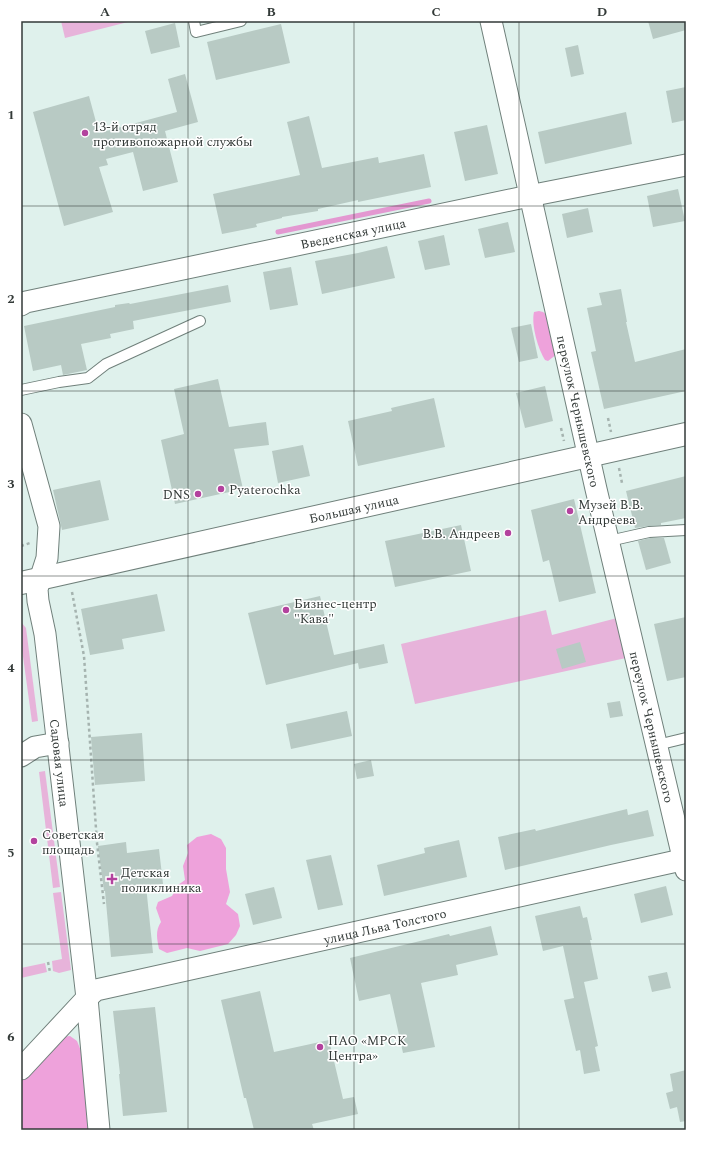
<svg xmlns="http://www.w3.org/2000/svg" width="707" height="1151" font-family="Spectral,serif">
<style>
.green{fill:#e7b3da}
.forest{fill:#eea2db}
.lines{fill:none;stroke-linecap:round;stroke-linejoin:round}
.stream{stroke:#e398d1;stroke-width:5}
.building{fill:#b8cac4}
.service-casing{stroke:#70807b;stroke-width:12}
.minor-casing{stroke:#70807b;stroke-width:23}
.primary-casing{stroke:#70807b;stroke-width:24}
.path{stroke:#a5b3af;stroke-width:2.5;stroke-dasharray:3 3;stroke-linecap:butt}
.service{stroke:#fff;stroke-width:10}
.minor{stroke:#fff;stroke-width:21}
.primary{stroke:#fff;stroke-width:22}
.grid{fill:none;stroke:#333a38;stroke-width:1;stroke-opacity:0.55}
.poi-dot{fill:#b3429e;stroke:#fff;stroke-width:1.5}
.labels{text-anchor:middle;stroke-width:3;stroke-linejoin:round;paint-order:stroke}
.poi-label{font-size:13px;fill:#333a38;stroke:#fff;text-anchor:start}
.street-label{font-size:13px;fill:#333a38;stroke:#fff}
.neatline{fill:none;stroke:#333a38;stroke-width:1.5}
.grid-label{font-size:13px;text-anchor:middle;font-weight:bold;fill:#333a38}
</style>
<rect width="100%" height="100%" fill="#dff1ec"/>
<!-- green -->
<g class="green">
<polygon points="61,21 132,21 65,38"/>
<polygon points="546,610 552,635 617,618 626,658 415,704 401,644"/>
<polygon points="21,622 26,628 38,721 32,722 21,642"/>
<polygon points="45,771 60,887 53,888 39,772"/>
<polygon points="61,892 71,970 59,973 53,971 52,961 62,959 53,893"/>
<polygon points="45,963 47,972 21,978 21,968"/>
</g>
<!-- forest -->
<g class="forest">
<path d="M539,311l4,1 5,4 9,38 -9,7 -3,-1c-7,-11 -14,-35 -11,-48z"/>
<path d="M211,834l10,5 5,9v21l4,23 -4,12 12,10 2,12 -4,9 -8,9 -28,7 -13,-3 -20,5 -8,-4c-2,-10 -4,-18 2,-27l-5,-14 2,-6 14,-6 6,-11 7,-5 -2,-14 5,-13 -1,-8 10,-8z"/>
<polygon points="70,1036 77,1041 83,1056 89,1130 21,1130 21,1077 62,1037"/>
</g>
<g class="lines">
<!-- stream -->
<polyline class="stream" points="278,232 429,201"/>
</g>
<!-- building -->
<g class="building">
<polygon points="648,21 686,21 686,30 653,39"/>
<polygon points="175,23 180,47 151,54 145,31"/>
<polygon points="281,24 290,63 216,80 207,42"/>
<polygon points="578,45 584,74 571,77 565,48"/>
<polygon points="185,74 198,122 165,131 178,182 143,191 133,152 106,159 108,165 99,167 113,212 64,226 33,112 89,96 99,133 177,112 168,79"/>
<polygon points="686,87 686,120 672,123 666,91"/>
<polygon points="626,112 632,144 545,164 538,132"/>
<polygon points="309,116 322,168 378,157 379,163 424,154 431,187 358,202 358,200 318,209 318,211 282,217 282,218 256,224 257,227 222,234 213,194 300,175 287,122"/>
<polygon points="487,125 498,174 465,181 454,132"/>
<polygon points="678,189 685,221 653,227 647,196"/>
<polygon points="588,208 593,232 567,238 562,214"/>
<polygon points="508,222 515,252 485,258 478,229"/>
<polygon points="444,235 450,265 425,270 418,241"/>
<polygon points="387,246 395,278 322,294 315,261 358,253"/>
<polygon points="291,267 298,305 270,310 263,272"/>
<polygon points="228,285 231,302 133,321 134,329 110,334 111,338 81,344 87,370 63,375 61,365 33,371 24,326 115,307 115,305 129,303 130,304"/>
<polygon points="621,289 627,322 626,322 635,362 686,349 686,391 604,409 591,352 596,351 587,308 602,305 599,293"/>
<polygon points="531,324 538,358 519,362 511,328"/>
<polygon points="218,379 229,427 266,422 269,445 234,449 243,489 175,504 161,440 184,434 174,389"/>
<polygon points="545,386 553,421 525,428 516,393"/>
<polygon points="434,398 445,447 358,466 348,421 392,411 391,408"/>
<polygon points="303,445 310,476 278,483 272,451"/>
<polygon points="686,476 686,518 661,523 661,525 649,526 635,528 626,491"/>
<polygon points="100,480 109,520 62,530 53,490"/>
<polygon points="574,499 596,593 559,602 549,560 543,562 531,510"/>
<polygon points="461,525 471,571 395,587 385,541"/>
<polygon points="650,538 664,538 671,563 646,570 638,541"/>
<polygon points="157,594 165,631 122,639 124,649 90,655 81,609"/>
<polygon points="320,596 334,655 384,644 388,663 359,669 358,663 266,685 248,613"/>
<polygon points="686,617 686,677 667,681 654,624"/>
<polygon points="580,642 586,662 562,669 556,649"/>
<polygon points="620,701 623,716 610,718 607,703"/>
<polygon points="347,711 352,736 291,749 286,724"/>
<polygon points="142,733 145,781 95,785 91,737"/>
<polygon points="371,760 374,776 357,779 354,764"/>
<polygon points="627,809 628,815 648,810 654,836 611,845 505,870 498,837 535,829 536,831"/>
<polygon points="459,840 467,877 384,896 377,865 425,853 424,848"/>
<polygon points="126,842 127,853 159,849 163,884 146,886 153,953 111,957 105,891 104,891 98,846"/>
<polygon points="331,855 343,905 318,910 306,860"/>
<polygon points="666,886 673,915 641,923 634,894"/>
<polygon points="274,887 282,918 253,925 245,894"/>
<polygon points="580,906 583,918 587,917 592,940 590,940 598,979 584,982 598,1046 595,1047 600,1071 584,1074 580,1050 576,1051 564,1000 574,998 563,946 543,951 535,916"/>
<polygon points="491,926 498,955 456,965 458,975 421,983 435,1047 403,1053 390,994 359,1001 350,958 449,934 450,936"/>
<polygon points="667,972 671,988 652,992 648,976"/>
<polygon points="260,991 274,1052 329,1040 343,1099 354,1097 358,1114 312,1124 314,1130 254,1130 246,1098 244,1098 221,1000"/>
<polygon points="155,1007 167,1112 123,1116 119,1074 120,1074 113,1011"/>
<polygon points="686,1070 686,1121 680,1122 677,1107 670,1109 666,1093 673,1091 670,1074"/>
</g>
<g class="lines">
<defs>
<g id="service">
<polyline points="194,21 196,32 241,21"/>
<polyline points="21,390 59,382 88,378 106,364 200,321"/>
<polyline points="609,541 649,532 686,530"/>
<polyline points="657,745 686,738"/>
</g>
<g id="minor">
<path id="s1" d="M491,21l105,468 90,381"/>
<path id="s2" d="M21,305l5,-3 503,-106 157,-31"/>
<path id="s3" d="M21,424l28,102 -2,32 -10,31 1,12 7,33 42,364 12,132"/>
<polyline points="21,756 35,747 58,743"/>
<path id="s4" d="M21,1069l66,-71 9,-8 590,-131"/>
</g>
<g id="primary">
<path id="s5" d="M21,583l665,-149"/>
</g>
</defs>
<!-- service casing -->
<use href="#service" class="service-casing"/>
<!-- minor casing -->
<use href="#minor" class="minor-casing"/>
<!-- primary casing -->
<use href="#primary" class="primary-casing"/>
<!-- path -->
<g class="path">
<polyline points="608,418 611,432"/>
<polyline points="561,428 564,441"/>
<polyline points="619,468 622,483"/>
<polyline points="21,546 30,543"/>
<polyline points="72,592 84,656 97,843 104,904"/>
<polyline points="48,962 50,972"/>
</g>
<!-- service -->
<use href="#service" class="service"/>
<!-- minor -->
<use href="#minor" class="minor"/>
<!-- primary -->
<use href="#primary" class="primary"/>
</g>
<!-- grid -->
<path class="grid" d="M188,21v1109M354,21v1109M519,21v1109M21,206h665M21,391h665M21,576h665M21,760h665M21,944h665"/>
<!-- markers -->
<g class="poi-dot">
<circle cx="85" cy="133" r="4"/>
<circle cx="221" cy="489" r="4"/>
<circle cx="198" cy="494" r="4"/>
<circle cx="570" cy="511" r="4"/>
<circle cx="508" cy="533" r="4"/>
<circle cx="286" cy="610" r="4"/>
<circle cx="34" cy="841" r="4"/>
<path d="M110 873h4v4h4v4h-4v4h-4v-4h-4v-4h4z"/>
<circle cx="320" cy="1047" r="4"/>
</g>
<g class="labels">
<!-- poi labels -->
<g class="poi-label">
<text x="93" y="131">13-й отряд<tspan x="93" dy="15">противопожарной службы</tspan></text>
<text x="229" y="494">Pyaterochka</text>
<text x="190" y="499" text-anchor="end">DNS</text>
<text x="578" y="509">Музей В.В.<tspan x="578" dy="15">Андреева</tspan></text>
<text x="500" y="538" text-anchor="end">В.В. Андреев</text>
<text x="294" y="608">Бизнес-центр<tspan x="294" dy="15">"Кава"</tspan></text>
<text x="42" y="839">Советская<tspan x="42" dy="15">площадь</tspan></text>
<text x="121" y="877">Детская<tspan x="121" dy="15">поликлиника</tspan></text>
<text x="328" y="1045">ПАО «МРСК<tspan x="328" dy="15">Центра»</tspan></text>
</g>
<!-- street labels -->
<g class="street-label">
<text dy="5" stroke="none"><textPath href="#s2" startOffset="340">Введенская улица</textPath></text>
<text dy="5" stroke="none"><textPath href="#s1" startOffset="400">переулок Чернышевского</textPath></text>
<text dy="5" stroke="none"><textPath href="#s5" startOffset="341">Большая улица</textPath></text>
<text dy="5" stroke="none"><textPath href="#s1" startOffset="724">переулок Чернышевского</textPath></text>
<text dy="5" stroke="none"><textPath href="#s3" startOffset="346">Садовая улица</textPath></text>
<text dy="5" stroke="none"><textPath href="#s4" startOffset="405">улица Льва Толстого</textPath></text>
</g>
</g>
<!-- border -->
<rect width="707" height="1151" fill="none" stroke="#ffffff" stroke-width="44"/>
<rect x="22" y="22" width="663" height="1107" class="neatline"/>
<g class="grid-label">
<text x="105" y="16">A</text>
<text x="271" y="16">B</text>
<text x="436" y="16">C</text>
<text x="602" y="16">D</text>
<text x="11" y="119">1</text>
<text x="11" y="303">2</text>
<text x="11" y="488">3</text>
<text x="11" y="672">4</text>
<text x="11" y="857">5</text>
<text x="11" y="1041">6</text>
</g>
</svg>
